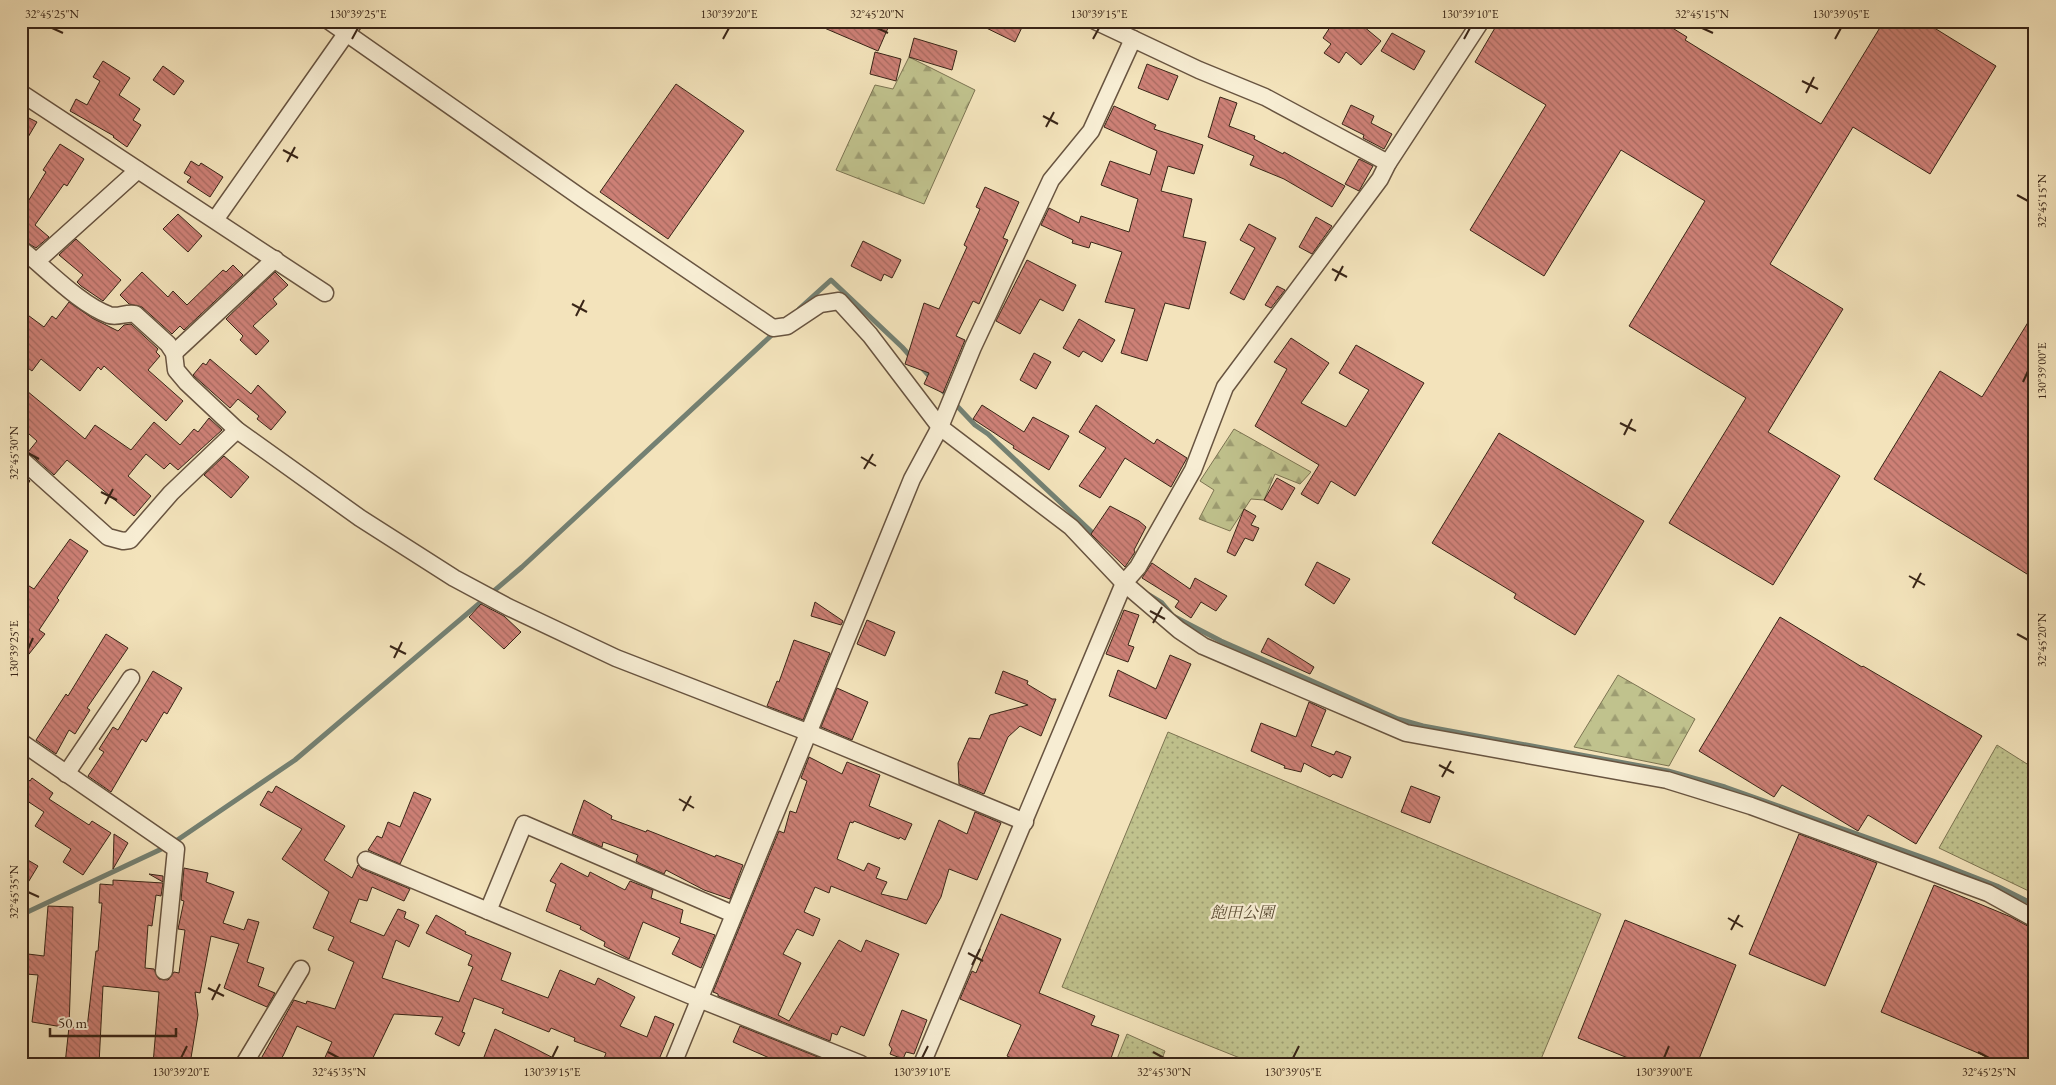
<svg xmlns="http://www.w3.org/2000/svg" width="2056" height="1085" font-family="'EB Garamond','Noto Serif JP',serif">
<style>
.grass{fill:url(#grass-dots);stroke:#7c7452}
.forest{fill:url(#forest-firs);stroke:#7c7452}
.lines{fill:none;stroke-linecap:round;stroke-linejoin:round}
.stream{stroke:#748173;stroke-width:5}
.building{fill:url(#building-back-hatch);stroke:#392517}
.minor-casing{stroke:#685440;stroke-width:19}
.minor{stroke:#f7edd3;stroke-width:16}
.ticks{fill:none;stroke:#392517;stroke-width:2}
.labels{text-anchor:middle;stroke-width:4.5;stroke-linejoin:round;paint-order:stroke}
.park-label{font-size:16px;font-style:italic;fill:#5b4c34;stroke:#f7edd3}
.neatline{fill:none;stroke:#392517;stroke-width:2}
.ticks-label{font-size:12px;text-anchor:middle;fill:#392517}
</style>
<defs>
<pattern id="grass-dots" width="8" height="8" patternUnits="userSpaceOnUse" patternTransform="scale(1.25)"><rect width="8" height="8" fill="#c0c28d"/><path d="M2 2h.1M6 6h.1" fill="none" stroke="#9d9d72" stroke-width="1.8" stroke-linecap="round"/></pattern>
<pattern id="forest-firs" width="22" height="20" patternUnits="userSpaceOnUse" patternTransform="scale(1.25)"><rect width="22" height="20" fill="#c0c28d"/><path d="M5 1l3.5 6h-7zM16 11l3.5 6h-7z" fill="#9d9d72"/></pattern>
<pattern id="building-back-hatch" width="6" height="6" patternUnits="userSpaceOnUse" patternTransform="scale(1.25)"><rect width="6" height="6" fill="#cd8076"/><path d="M-1 5l2 2M0 0l6 6M5-1l2 2" fill="none" stroke="#a76960"/></pattern>
</defs>
<rect width="100%" height="100%" fill="#f3e3bb"/>
<filter id="stains"><feTurbulence type="fractalNoise" baseFrequency=".004" numOctaves="4"/><feColorMatrix values="0 0 0 0 .2 0 0 0 0 .09 0 0 0 0 .02 0 0 0 .5 -.17"/></filter>
<radialGradient id="worn" r=".72"><stop offset=".6" stop-color="#630" stop-opacity="0"/><stop offset="1" stop-color="#630" stop-opacity=".3"/></radialGradient>
<!-- grass -->
<g class="grass">
<polygon points="1168,732 1601,914 1539,1064 1255,1064 1062,987"/>
<polygon points="1997,745 2035,769 2035,894 1939,848"/>
<polygon points="1127,1034 1165,1051 1160,1064 1115,1064"/>
</g>
<!-- forest -->
<g class="forest">
<polygon points="909,57 975,90 924,204 836,170 875,85 893,89"/>
<polygon points="1234,429 1311,472 1300,484 1275,474 1264,500 1251,499 1230,531 1199,519 1214,490 1200,481"/>
<polygon points="1618,675 1695,719 1669,766 1574,747"/>
</g>
<g class="lines">
<!-- stream -->
<g class="stream">
<polyline points="799,309 831,280 902,347 912,358"/>
<polyline points="920,366 933,380"/>
<polyline points="940,388 975,425 988,434 1097,537"/>
<polyline points="1149,595 1162,603 1173,616 1221,641 1398,719 1423,726 1668,771 1725,787 1933,861 1997,886 2035,905"/>
<polyline points="21,915 170,845 295,760 522,567 775,332"/>
</g>
</g>
<!-- building -->
<g class="building">
<polygon points="808,21 891,21 878,51"/>
<polygon points="972,21 1025,21 1015,42"/>
<polygon points="1334,21 1357,21 1381,41 1361,65 1346,52 1339,63 1324,53 1331,44 1323,38"/>
<polygon points="1499,21 1661,21 1687,37 1685,40 1821,124 1884,21 1923,21 1996,66 1930,174 1853,127 1770,264 1843,309 1768,432 1840,476 1773,585 1669,523 1746,398 1629,326 1705,201 1621,150 1544,276 1470,230 1546,105 1475,62"/>
<polygon points="1392,33 1425,51 1414,70 1381,51"/>
<polygon points="914,38 957,51 952,70 909,57"/>
<polygon points="875,52 901,59 896,81 870,74"/>
<polygon points="103,61 130,78 119,95 140,109 133,120 141,125 127,147 113,137 114,136 70,111 76,99 87,105 100,81 93,77"/>
<polygon points="1147,64 1178,76 1168,100 1138,88"/>
<polygon points="163,66 184,81 174,95 153,80"/>
<polygon points="676,84 744,131 668,239 600,192"/>
<polygon points="1220,97 1237,103 1229,126 1255,136 1254,139 1283,154 1284,152 1345,186 1332,207 1284,179 1250,165 1254,156 1208,137"/>
<polygon points="1351,105 1374,116 1371,123 1392,134 1384,149 1363,138 1364,135 1342,124"/>
<polygon points="1114,106 1156,125 1154,129 1203,145 1194,174 1168,166 1161,191 1192,199 1183,237 1206,242 1189,309 1165,303 1147,361 1121,353 1135,309 1105,302 1122,252 1091,242 1089,248 1072,243 1073,240 1041,225 1049,208 1079,223 1081,216 1129,232 1138,199 1101,185 1110,161 1150,175 1157,151 1104,127"/>
<polygon points="25,116 37,122 21,149 21,123"/>
<polygon points="60,144 84,159 67,186 64,184 35,225 49,237 36,248 21,239 21,213 46,172 43,170"/>
<polygon points="1359,159 1373,166 1359,191 1345,184"/>
<polygon points="191,161 199,166 201,163 223,177 210,197 187,182 191,177 184,173"/>
<polygon points="985,187 1019,202 1003,238 1008,240 979,304 973,301 956,336 965,340 943,393 924,384 929,373 905,364 924,303 939,309 967,247 964,245 980,209 976,207"/>
<polygon points="178,214 202,236 188,252 163,229"/>
<polygon points="1316,217 1332,226 1312,254 1299,247"/>
<polygon points="1249,224 1276,238 1244,300 1230,293 1255,248 1240,240"/>
<polygon points="76,239 121,280 103,301 81,286 77,282 83,275 59,255"/>
<polygon points="863,241 901,260 892,278 884,274 881,281 851,266"/>
<polygon points="1027,260 1076,285 1063,311 1040,299 1020,334 996,321"/>
<polygon points="233,265 243,275 184,330 180,326 172,334 142,307 129,304 120,295 142,272 168,297 173,291 187,305 223,270 226,272"/>
<polygon points="275,272 288,285 273,299 277,304 253,326 269,341 256,355 240,340 243,336 226,319"/>
<polygon points="1277,286 1285,290 1271,308 1265,305"/>
<polygon points="69,302 92,318 118,331 124,325 131,324 158,349 156,352 160,356 148,370 183,401 166,421 104,366 101,370 98,367 80,391 41,359 32,371 21,363 21,310 44,327 52,316 56,319"/>
<polygon points="2035,311 2035,579 1874,479 1940,371 1982,397"/>
<polygon points="1079,319 1115,340 1102,362 1083,351 1079,357 1063,348"/>
<polygon points="1291,338 1329,363 1301,403 1346,427 1369,390 1339,373 1356,345 1424,383 1355,496 1331,481 1318,504 1301,494 1319,465 1255,426 1287,369 1274,362"/>
<polygon points="1034,353 1051,362 1036,389 1020,380"/>
<polygon points="210,359 251,394 258,385 286,412 271,430 257,419 259,416 238,399 230,408 194,376 193,375 203,363 206,365"/>
<polygon points="21,386 85,439 95,425 131,450 154,422 180,445 194,429 198,432 209,418 222,430 178,470 170,463 164,469 146,454 128,476 151,496 134,516 67,460 54,475 28,452 37,441 21,427"/>
<polygon points="982,405 1024,432 1033,417 1069,436 1049,470 1013,448 1014,446 973,419"/>
<polygon points="1096,405 1154,444 1157,439 1187,458 1171,487 1125,458 1100,498 1079,486 1106,448 1079,432"/>
<polygon points="1499,433 1644,521 1575,635 1514,598 1516,594 1432,543"/>
<polygon points="224,456 249,477 231,498 204,475"/>
<polygon points="21,473 30,481 21,493"/>
<polygon points="1277,478 1295,488 1282,510 1264,500"/>
<polygon points="1110,506 1139,521 1146,527 1134,550 1135,552 1125,567 1091,534"/>
<polygon points="1244,509 1256,516 1251,525 1259,528 1253,541 1245,538 1235,556 1227,552"/>
<polygon points="70,539 88,551 57,598 59,600 39,630 45,634 21,664 21,581 34,589"/>
<polygon points="1317,562 1350,579 1334,604 1305,585"/>
<polygon points="1152,563 1190,589 1195,578 1227,596 1216,611 1201,602 1191,618 1175,607 1179,601 1142,578"/>
<polygon points="815,602 843,621 841,625 811,616"/>
<polygon points="481,604 504,616 521,632 504,649 469,617"/>
<polygon points="1124,610 1139,615 1128,645 1134,647 1128,662 1106,654"/>
<polygon points="1780,617 1862,667 1863,666 1982,736 1916,844 1868,815 1858,831 1782,785 1774,797 1699,751"/>
<polygon points="867,620 895,632 885,656 857,644"/>
<polygon points="106,634 128,648 87,708 90,710 75,734 69,730 56,754 36,740 66,694 68,696"/>
<polygon points="1268,638 1314,667 1310,674 1261,652"/>
<polygon points="794,640 830,653 803,720 767,706 777,681 779,682"/>
<polygon points="1170,655 1191,664 1166,719 1109,696 1118,670 1156,689"/>
<polygon points="153,671 182,688 167,714 164,712 146,742 142,739 111,792 88,776 104,752 99,749 113,727 118,730"/>
<polygon points="1003,671 1028,681 1027,684 1052,699 1056,699 1041,736 1020,726 1008,737 984,794 959,784 958,763 969,738 980,739 990,715 1028,705 995,693"/>
<polygon points="837,688 868,702 852,740 821,727"/>
<polygon points="1309,702 1326,710 1311,746 1334,755 1336,751 1351,757 1342,778 1333,774 1330,777 1304,763 1301,772 1284,768 1285,766 1251,751 1261,723 1296,737"/>
<polygon points="809,757 842,774 847,762 880,775 869,806 912,824 905,840 900,837 899,839 854,821 853,823 850,822 837,859 864,871 868,863 880,868 876,878 887,882 881,894 907,900 939,820 967,834 975,812 1001,823 977,880 949,869 941,897 926,924 831,886 829,893 815,887 804,912 820,919 813,936 797,929 783,954 801,963 778,1015 789,1021 839,940 861,952 866,940 899,954 864,1036 841,1026 837,1035 832,1033 830,1041 718,996 718,994 713,992 779,831 784,833 790,811 796,813 807,781 801,778"/>
<polygon points="21,774 30,781 32,778 53,793 49,799 89,825 92,821 111,833 83,875 63,862 71,849 35,826 44,812 21,797"/>
<polygon points="276,786 345,826 324,860 352,878 358,865 362,869 410,889 404,901 372,887 367,901 359,899 350,922 384,936 398,909 406,912 404,918 419,925 409,947 396,940 382,978 459,1002 473,967 468,965 472,955 426,933 436,915 466,932 465,934 511,953 501,980 548,998 560,970 595,985 598,978 635,997 620,1026 647,1037 655,1016 674,1024 657,1064 602,1064 606,1053 574,1041 575,1038 551,1028 549,1032 502,1013 504,1009 474,998 462,1032 465,1033 459,1046 435,1034 443,1017 394,1014 370,1064 322,1064 332,1042 297,1026 283,1056 276,1064 258,1064 294,1000 306,1004 307,1001 335,1009 354,962 328,950 334,937 313,928 329,892 282,859 302,829 260,805 268,791 272,793"/>
<polygon points="1411,786 1440,797 1430,823 1401,812"/>
<polygon points="414,792 431,799 400,864 368,850 377,836 382,838 388,822 400,827"/>
<polygon points="584,800 612,816 611,819 646,832 647,830 715,857 716,855 743,865 730,899 704,890 666,870 664,874 639,863 636,861 638,855 603,842 602,847 572,834"/>
<polygon points="114,834 128,843 113,869"/>
<polygon points="1799,834 1877,863 1825,986 1749,954"/>
<polygon points="21,856 38,866 21,894"/>
<polygon points="561,863 588,877 590,872 625,890 630,881 653,890 651,898 683,910 680,923 715,935 701,968 672,954 680,938 643,922 629,959 604,946 605,942 580,929 581,926 546,911 556,884 550,881"/>
<polygon points="184,868 208,873 206,882 234,892 223,923 244,930 248,919 259,922 247,962 264,968 258,986 275,993 267,1007 224,988 239,944 211,936 200,993 195,992 198,1015 190,1064 153,1064 159,992 103,986 99,1064 65,1064 69,1027 87,1028 96,951 98,951 102,903 99,903 100,884 113,885 113,880 163,883 161,896 156,895 152,926 148,925 145,968 154,969 159,979 168,980 174,972 179,973 185,930 178,929 184,901 181,900"/>
<polygon points="149,874 163,876 163,882"/>
<polygon points="1934,885 2011,917 2035,930 2035,1064 2004,1064 1881,1012"/>
<polygon points="48,906 73,907 69,1028 32,1022 38,975 26,974 28,954 44,956"/>
<polygon points="1001,914 1061,939 1039,993 1095,1016 1091,1025 1119,1035 1109,1064 1024,1064 1007,1056 1021,1025 960,999 972,971 976,973"/>
<polygon points="1625,920 1736,965 1697,1064 1643,1064 1578,1038"/>
<polygon points="902,1010 927,1020 914,1054 906,1052 903,1059 890,1054 892,1049 889,1045"/>
<polygon points="740,1026 823,1059 821,1064 773,1064 774,1060 733,1042"/>
<polygon points="495,1029 534,1048 565,1064 498,1064 484,1057"/>
</g>
<g class="lines">
<defs>
<g id="minor">
<polyline points="329,21 583,199 773,328 787,326 820,304 839,301 870,335 940,427 1071,527 1124,583 1179,630 1203,646 1406,733 1667,780 1751,806 1988,893 2035,919"/>
<polyline points="1095,21 1199,70 1265,97 1388,163"/>
<polyline points="21,93 325,293"/>
<polyline points="215,220 355,21"/>
<path d="M21,249c26,20 58,55 88,66 9,3 17,-3 26,-1l33,30 6,9 2,17 11,13 50,47 123,88 94,60 54,29 108,51 191,74 218,90"/>
<polyline points="37,261 138,170"/>
<polyline points="174,353 275,259"/>
<polyline points="21,459 108,537 123,541 130,540 171,493 237,430"/>
<polyline points="21,742 176,849 164,971"/>
<polyline points="66,774 131,678"/>
<polyline points="366,860 699,999 861,1064"/>
<polyline points="488,911 524,824 733,914"/>
<polyline points="244,1064 301,969"/>
<polyline points="673,1064 912,479 940,427 973,347 1051,180 1091,131 1133,39"/>
<polyline points="922,1064 1124,583 1138,567 1193,470 1225,387 1380,179 1388,163 1481,21"/>
</g>
</defs>
<!-- minor casing -->
<use href="#minor" class="minor-casing"/>
<!-- minor -->
<use href="#minor" class="minor"/>
</g>
<!-- ticks -->
<path class="ticks" d="M52,28l11,5M877,28l11,5M1702,28l11,5M352,39l6,-11M723,39l6,-11M1093,39l6,-11M1464,39l6,-11M1835,39l6,-11M1802,81l16,8M1806,93l8,-16M1043,116l15,8M1046,127l8,-15M283,150l15,8M287,162l8,-15M2017,195l11,6M1332,269l15,8M1335,281l8,-15M572,304l15,8M576,316l8,-16M2023,382l5,-11M1620,423l16,8M1624,435l8,-16M28,453l11,6M861,457l15,9M864,469l9,-15M101,492l16,8M105,504l8,-15M1909,576l16,9M1913,588l8,-15M1150,611l15,8M1153,623l9,-16M2017,634l11,6M390,646l16,8M28,649l5,-11M394,658l8,-16M1439,765l15,8M1442,777l9,-16M679,799l15,9M683,811l8,-15M28,892l11,5M1728,918l15,9M1731,930l8,-15M968,953l15,8M972,965l8,-16M208,988l16,8M212,1000l8,-16M328,1052l11,6M1153,1052l11,6M1978,1052l11,6M181,1058l6,-12M552,1058l6,-12M922,1058l6,-12M1293,1058l6,-12M1664,1058l5,-12"/>
<g class="labels">
<!-- park labels -->
<g class="park-label">
<text x="1242" y="918">飽田公園</text>
</g>
</g>
<!-- margin -->
<rect width="2056" height="1085" fill="none" stroke="#f3e3bb" stroke-width="55"/>
<!-- scale -->
<path d="M50 1028v8h126v-8" fill="none" stroke="#392517" stroke-width="2.5"/>
<text x="58" y="1028" font-size="15" fill="#392517" stroke="#f7edd3" stroke-width="4" paint-order="stroke">50 m</text>
<rect x="28" y="28" width="2000" height="1030" class="neatline"/>
<g class="ticks-label">
<text x="52" y="18">32°45'25"N</text>
<text x="358" y="18">130°39'25"E</text>
<text x="729" y="18">130°39'20"E</text>
<text x="877" y="18">32°45'20"N</text>
<text x="1099" y="18">130°39'15"E</text>
<text x="1470" y="18">130°39'10"E</text>
<text x="1702" y="18">32°45'15"N</text>
<text x="1841" y="18">130°39'05"E</text>
<text transform="translate(2042 201) rotate(-90)" y="4">32°45'15"N</text>
<text transform="translate(2042 371) rotate(-90)" y="4">130°39'00"E</text>
<text transform="translate(14 453) rotate(-90)" y="4">32°45'30"N</text>
<text transform="translate(2042 640) rotate(-90)" y="4">32°45'20"N</text>
<text transform="translate(14 649) rotate(-90)" y="4">130°39'25"E</text>
<text transform="translate(14 892) rotate(-90)" y="4">32°45'35"N</text>
<text x="181" y="1076">130°39'20"E</text>
<text x="339" y="1076">32°45'35"N</text>
<text x="552" y="1076">130°39'15"E</text>
<text x="922" y="1076">130°39'10"E</text>
<text x="1164" y="1076">32°45'30"N</text>
<text x="1293" y="1076">130°39'05"E</text>
<text x="1664" y="1076">130°39'00"E</text>
<text x="1989" y="1076">32°45'25"N</text>
</g>
<rect width="100%" height="100%" filter="url(#stains)"/>
<rect width="100%" height="100%" fill="url(#worn)"/>
</svg>
